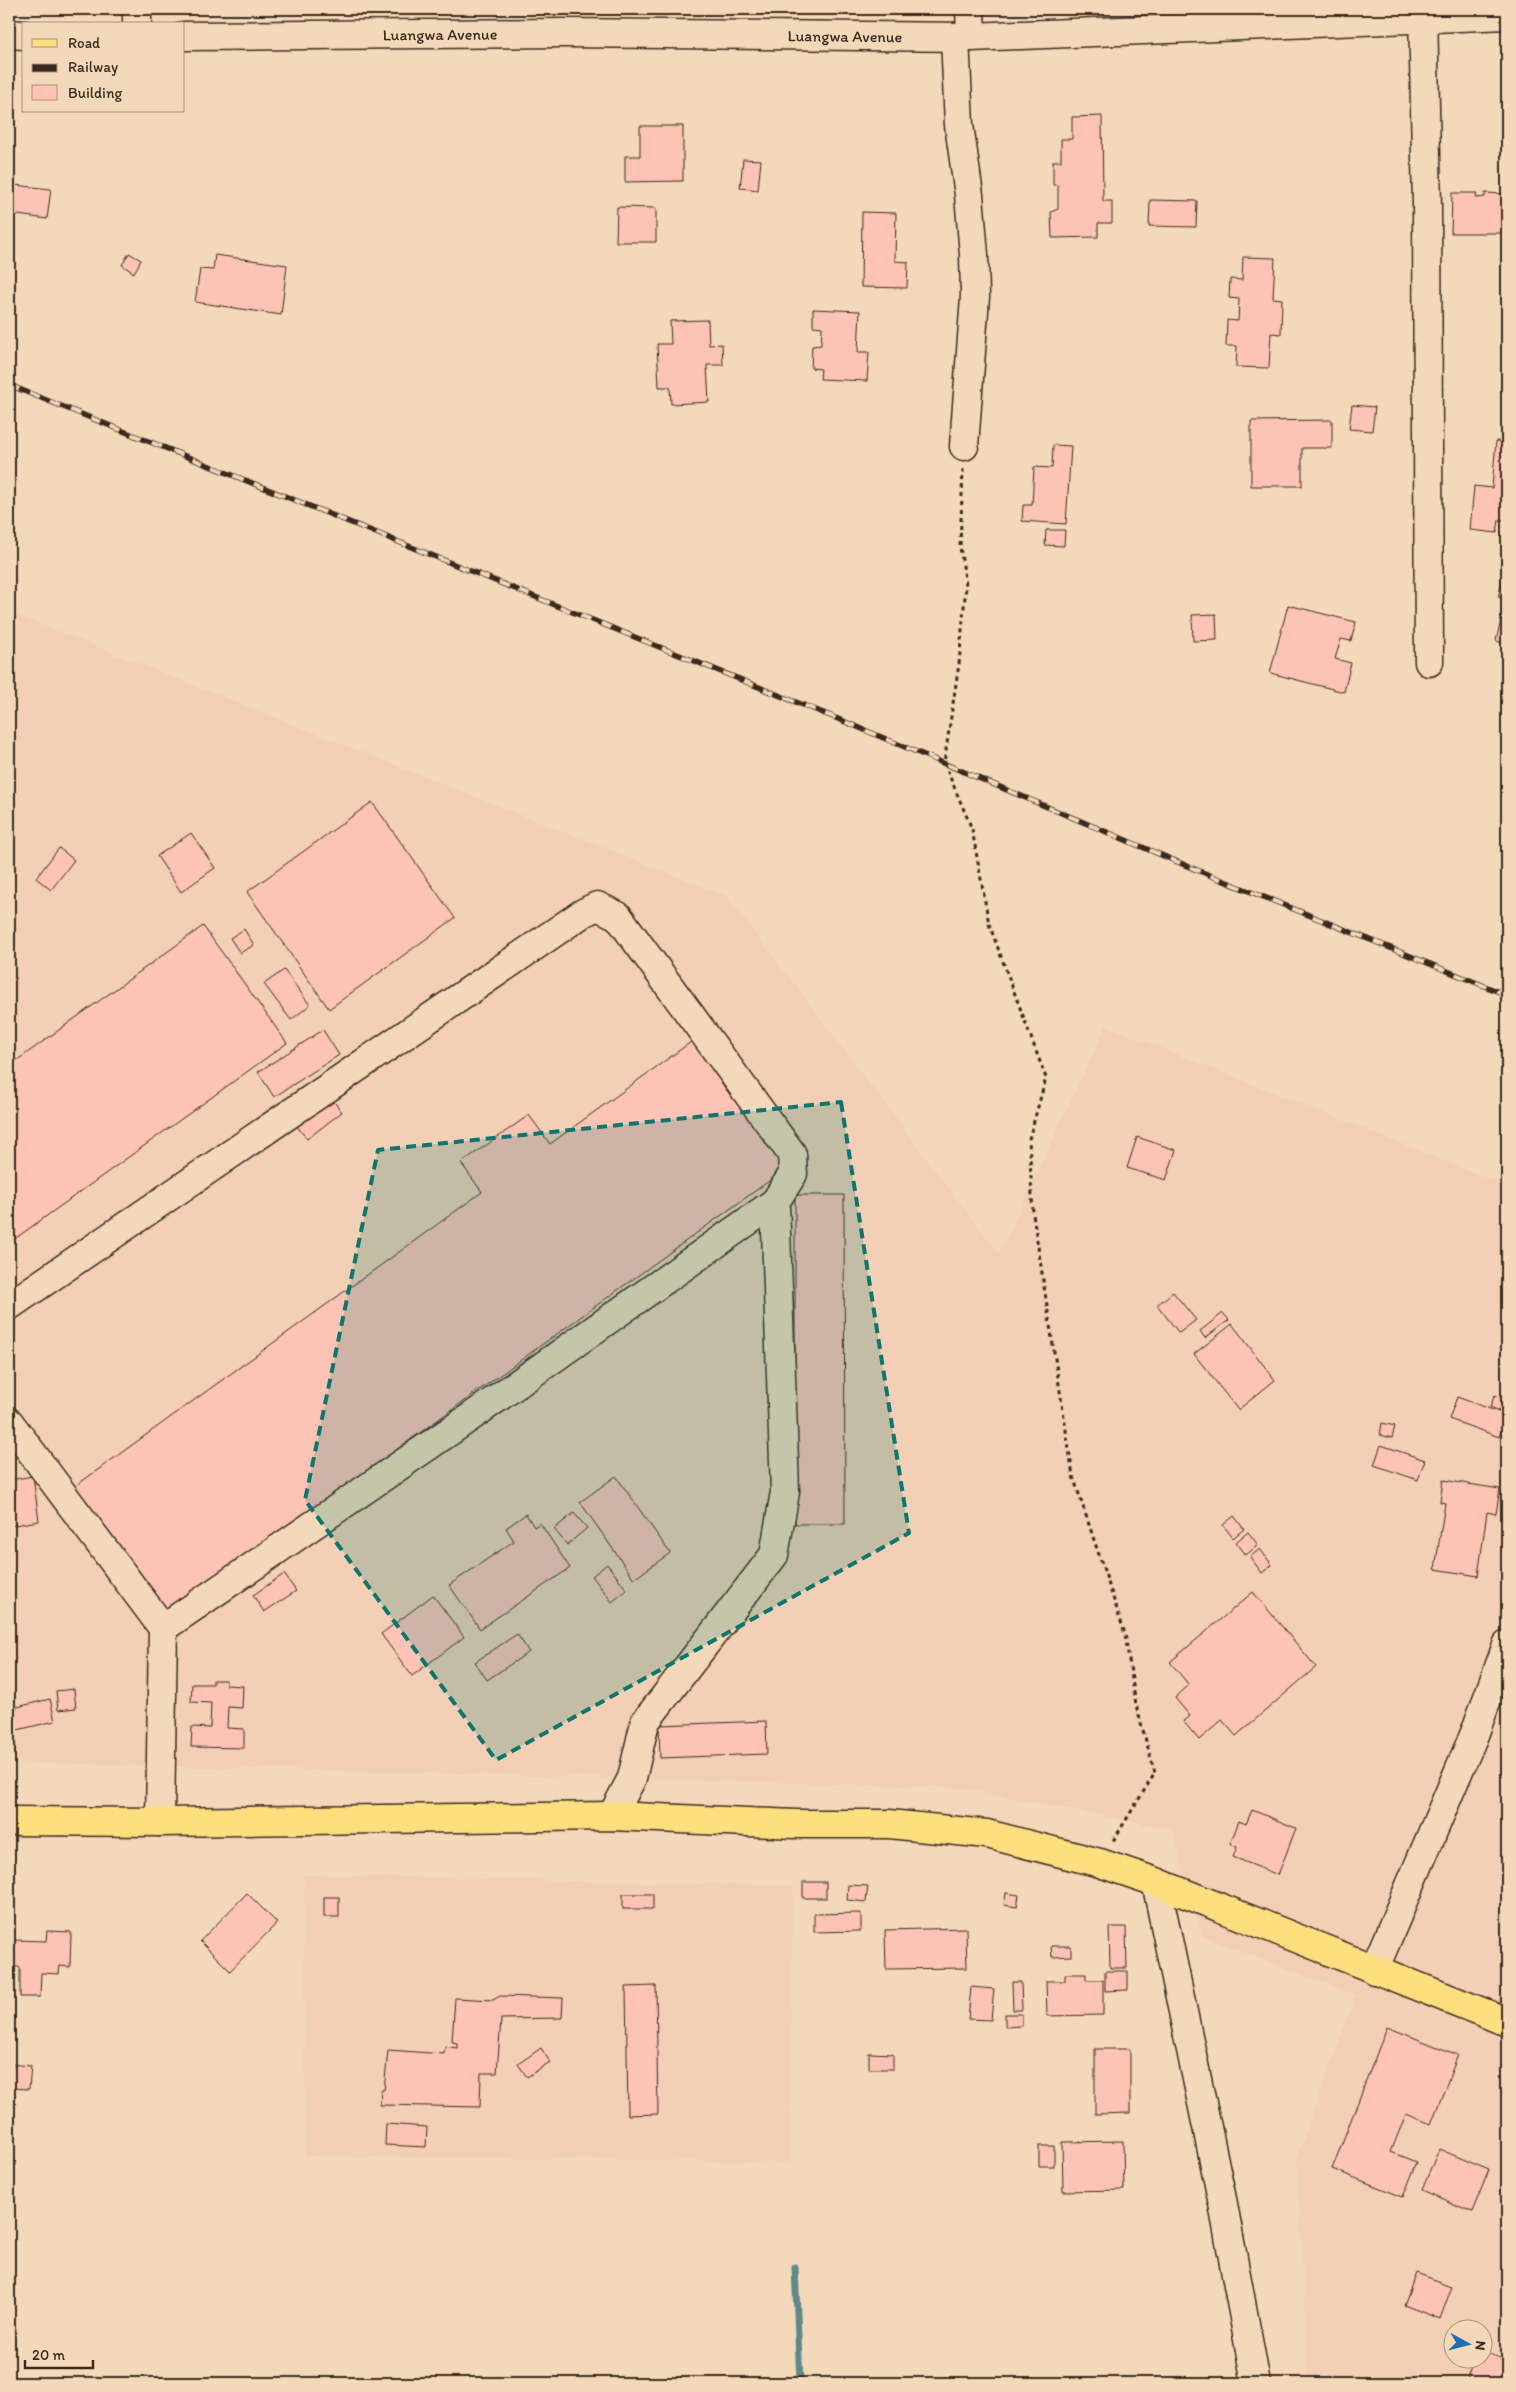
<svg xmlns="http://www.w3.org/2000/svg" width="1516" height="2392" font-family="Itim,sans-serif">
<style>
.built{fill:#f2cfb5;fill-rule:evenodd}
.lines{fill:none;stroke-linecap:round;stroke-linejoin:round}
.stream{stroke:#60898c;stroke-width:7}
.building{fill:#fdc3b4;stroke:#3b2a1e}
.minor-casing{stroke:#3b2a1e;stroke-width:31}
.major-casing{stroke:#3b2a1e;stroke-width:31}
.path{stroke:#3b2a1e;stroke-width:3;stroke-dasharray:4 4;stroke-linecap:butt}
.minor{stroke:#f3d9ba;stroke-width:28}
.major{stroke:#fedf80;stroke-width:28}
.rail-casing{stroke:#3b2a1e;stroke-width:5.5}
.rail{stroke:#f3d9ba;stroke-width:4;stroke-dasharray:11;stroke-linecap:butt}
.marked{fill:#0f766e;fill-opacity:0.2;stroke:#0f766e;stroke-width:4;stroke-dasharray:10 6;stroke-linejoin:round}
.labels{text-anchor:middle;stroke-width:4.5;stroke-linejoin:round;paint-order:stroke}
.street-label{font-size:16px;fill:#3b2a1e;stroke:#f3d9ba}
</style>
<rect width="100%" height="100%" fill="#f3d9ba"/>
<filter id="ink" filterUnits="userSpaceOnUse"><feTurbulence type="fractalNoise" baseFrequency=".02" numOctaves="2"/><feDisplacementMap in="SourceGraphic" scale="10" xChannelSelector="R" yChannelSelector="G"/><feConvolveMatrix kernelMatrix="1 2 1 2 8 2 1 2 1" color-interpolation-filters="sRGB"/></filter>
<g filter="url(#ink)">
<!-- built -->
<g class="built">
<path d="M9,612l719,285 271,357 107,-228 401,160v1197h-198l-12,-226 59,-162 -154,-59 -30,-107 -219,-42 -944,-25zM1454,2330h30v30h-30z"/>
<polygon points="304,1875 793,1886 789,2162 305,2156"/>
</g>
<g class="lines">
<!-- stream -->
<polyline class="stream" points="795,2267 800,2383"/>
</g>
<!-- building -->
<g class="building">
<polygon points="1102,116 1103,201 1112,201 1112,223 1098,223 1098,237 1052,238 1051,212 1058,209 1058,185 1053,185 1053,161 1061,161 1061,139 1072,139 1072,117"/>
<polygon points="640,126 683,126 683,181 625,182 625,156 640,156"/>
<polygon points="743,159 761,160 758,190 740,188"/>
<polygon points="14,185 51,189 47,219 10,214"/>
<polygon points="1452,193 1477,193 1476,198 1485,197 1485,193 1507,194 1507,233 1451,233"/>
<polygon points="1150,200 1197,201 1196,227 1149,226"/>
<polygon points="617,207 656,208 656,242 616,242"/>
<polygon points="862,212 896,213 895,261 908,262 907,288 861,287"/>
<polygon points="129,253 141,260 134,273 122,265"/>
<polygon points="215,255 287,265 281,315 195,302 200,269 213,270"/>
<polygon points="1243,257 1275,258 1273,298 1282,299 1281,334 1271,333 1269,368 1236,367 1237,346 1226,346 1227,320 1238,321 1239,299 1229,298 1230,279 1242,280"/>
<polygon points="813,309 860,311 858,352 869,352 867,381 820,379 821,369 811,368 812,346 821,345 822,327 813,326"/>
<polygon points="708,320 709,345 722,344 723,365 707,365 709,402 671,404 670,387 659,387 657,344 671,344 670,321"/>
<polygon points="1352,405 1375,407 1372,431 1349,429"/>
<polygon points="1332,420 1332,448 1302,448 1302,486 1251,486 1251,421"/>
<polygon points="1496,441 1507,442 1507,520 1499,520 1497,533 1470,530 1474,486 1492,488"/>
<polygon points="1053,445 1071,446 1066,524 1022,521 1023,505 1032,505 1034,467 1052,468"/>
<polygon points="1046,530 1065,530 1064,546 1045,545"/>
<polygon points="1504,574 1507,575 1507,644 1496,641 1506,599 1498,597"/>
<polygon points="1288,605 1356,622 1351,641 1341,639 1335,659 1351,663 1344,692 1270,673"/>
<polygon points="1216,614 1217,640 1193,641 1192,615"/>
<polygon points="372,802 455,918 329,1009 247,892"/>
<polygon points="191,833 215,868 181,892 157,856"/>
<polygon points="59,848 74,860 51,890 36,878"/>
<polygon points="203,926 287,1043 16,1238 9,1228 9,1066"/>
<polygon points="244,929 254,945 240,953 230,938"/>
<polygon points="284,970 310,1005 291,1020 264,984"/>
<polygon points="323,1030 339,1055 274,1097 258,1072"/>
<polygon points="695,1039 787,1168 166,1616 74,1487 482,1192 461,1163 529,1115 550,1144"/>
<polygon points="331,1098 342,1112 307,1139 296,1125"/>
<polygon points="1137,1137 1176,1150 1166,1180 1127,1168"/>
<polygon points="795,1195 844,1195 845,1524 795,1524"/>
<polygon points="1173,1292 1196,1320 1179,1333 1157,1305"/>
<polygon points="1223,1313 1229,1320 1205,1338 1200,1331"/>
<polygon points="1232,1324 1275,1380 1238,1410 1194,1354"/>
<polygon points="1495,1395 1507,1400 1507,1414 1490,1407"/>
<polygon points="1457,1397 1507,1415 1499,1437 1449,1419"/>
<polygon points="1382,1423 1395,1426 1392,1438 1380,1435"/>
<polygon points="1381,1445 1425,1460 1418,1480 1374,1465"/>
<polygon points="33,1476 39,1521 9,1526 9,1480"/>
<polygon points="616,1476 670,1553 634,1579 580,1502"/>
<polygon points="1443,1480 1500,1489 1496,1514 1487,1512 1478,1576 1435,1569 1445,1503 1440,1502"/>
<polygon points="574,1513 587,1528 567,1545 554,1529"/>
<polygon points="526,1514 534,1527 540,1523 570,1568 480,1629 449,1585 514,1541 506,1528"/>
<polygon points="1234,1516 1244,1529 1233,1538 1223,1525"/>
<polygon points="1248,1532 1258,1545 1246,1555 1236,1542"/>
<polygon points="1260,1549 1272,1565 1262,1573 1250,1557"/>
<polygon points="607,1564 627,1590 612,1602 592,1576"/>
<polygon points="284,1574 296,1591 264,1612 253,1595"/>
<polygon points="1253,1592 1316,1667 1236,1736 1222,1720 1199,1740 1183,1721 1190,1716 1175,1698 1189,1685 1170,1662"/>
<polygon points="433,1595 464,1637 412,1676 381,1634"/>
<polygon points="517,1634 529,1652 487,1680 475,1662"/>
<polygon points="213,1680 226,1680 226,1685 243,1686 242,1708 228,1707 227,1728 244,1729 244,1748 191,1747 192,1727 210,1728 211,1703 191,1702 192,1684 213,1684"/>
<polygon points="74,1689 76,1708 58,1710 56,1691"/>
<polygon points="50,1699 55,1721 9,1732 9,1709"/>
<polygon points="766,1721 767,1754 660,1758 659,1725"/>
<polygon points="1252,1810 1296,1828 1278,1875 1233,1857 1237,1847 1230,1844 1239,1821 1246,1824"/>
<rect x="803" y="1882" width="23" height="16"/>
<polygon points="848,1885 868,1886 866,1902 847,1900"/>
<polygon points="247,1893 277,1923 230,1971 200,1941"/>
<polygon points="1006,1893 1019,1895 1017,1907 1004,1905"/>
<rect x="623" y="1894" width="30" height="15"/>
<rect x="324" y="1897" width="15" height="20"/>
<polygon points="861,1913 861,1931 814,1932 814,1914"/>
<polygon points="1109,1927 1126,1927 1127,1968 1110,1968"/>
<polygon points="966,1928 967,1968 886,1969 885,1930"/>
<polygon points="47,1931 71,1932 70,1967 60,1966 59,1974 41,1973 40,1997 20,1997 20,1967 12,1967 12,1940 46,1941"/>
<polygon points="1051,1946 1071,1946 1071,1956 1052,1957"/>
<polygon points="1105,1971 1128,1971 1128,1990 1105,1991"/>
<polygon points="1065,1974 1086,1974 1086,1980 1103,1980 1103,2015 1047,2016 1046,1981 1065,1981"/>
<polygon points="1012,1982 1021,1982 1022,2010 1013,2010"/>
<polygon points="656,1986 658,2114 628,2115 626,1987"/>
<polygon points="971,1987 994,1989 991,2020 968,2019"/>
<polygon points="500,1996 563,1998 562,2018 501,2019 497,2073 481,2073 480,2107 380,2105 381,2090 384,2090 388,2050 444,2054 445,2046 457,2048 457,2043 452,2042 455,1998 493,2000"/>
<polygon points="1005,2014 1022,2014 1022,2026 1005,2027"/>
<polygon points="1387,2027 1458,2055 1431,2124 1406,2114 1391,2152 1417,2162 1403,2197 1332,2169"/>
<polygon points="541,2048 550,2062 527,2077 518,2064"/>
<polygon points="1095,2049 1130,2049 1130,2113 1095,2114"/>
<polygon points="869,2053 893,2054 893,2069 869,2069"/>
<polygon points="9,2064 31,2066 29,2089 9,2088"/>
<polygon points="386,2124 427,2127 426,2147 385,2145"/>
<polygon points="1123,2141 1124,2190 1063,2191 1062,2142"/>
<rect x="1039" y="2146" width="15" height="20"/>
<polygon points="1439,2149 1489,2170 1472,2212 1422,2190"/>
<polygon points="1416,2273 1452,2286 1440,2319 1404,2305"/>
<polygon points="1484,2352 1507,2361 1507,2383 1466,2383 1475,2360 1484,2360"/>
</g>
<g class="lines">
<defs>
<g id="minor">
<polyline points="137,9 137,24"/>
<polyline points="970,9 971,37"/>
<polyline points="1423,9 1427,207 1429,662"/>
<polyline points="9,34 24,35"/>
<path id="s1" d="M184,36l379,-3 408,4 536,-22"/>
<polyline points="955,37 959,125 969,195 974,255 975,297 964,446"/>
<polyline points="9,1306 583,913 597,906 618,916 792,1154 793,1174 775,1202 785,1492 774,1555 645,1722 632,1778 612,1816"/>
<polyline points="9,1422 163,1628"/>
<polyline points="160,1822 163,1628 472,1416 775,1202"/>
<polyline points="1156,1882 1223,2204 1256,2383"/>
<polyline points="1374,1970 1474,1735 1507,1645"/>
</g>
<polyline id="major" points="9,1821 160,1822 612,1816 795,1824 889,1824 987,1834 1100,1863 1156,1882 1507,2022"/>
</defs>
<!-- minor casing -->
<use href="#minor" class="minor-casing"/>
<!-- major casing -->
<use href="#major" class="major-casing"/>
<!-- path -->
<polyline class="path" points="963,469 960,547 966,585 959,664 944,763 972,829 989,924 1046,1078 1029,1139 1033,1214 1073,1476 1125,1634 1136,1705 1155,1773 1113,1841"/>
<!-- minor -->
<use href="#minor" class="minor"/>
<!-- major -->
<use href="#major" class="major"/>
<defs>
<polyline id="rail" points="9,385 848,723 1192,868 1507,995"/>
</defs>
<!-- rail casing -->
<use href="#rail" class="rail-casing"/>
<!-- rail -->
<use href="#rail" class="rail"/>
</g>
</g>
<!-- marked area -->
<path class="marked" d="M841,1102l68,431 -413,227 -191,-260 73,-350z"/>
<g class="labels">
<!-- street labels -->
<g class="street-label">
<text dy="6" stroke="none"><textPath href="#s1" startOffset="256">Luangwa Avenue</textPath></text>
<text dy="6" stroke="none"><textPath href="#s1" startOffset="661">Luangwa Avenue</textPath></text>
</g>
</g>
<!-- margin -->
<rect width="1516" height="2392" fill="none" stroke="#f3d9ba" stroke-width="30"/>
<rect x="15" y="15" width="1486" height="2362" fill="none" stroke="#3b2a1e" stroke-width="2" filter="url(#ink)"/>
<!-- legend -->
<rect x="22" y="22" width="162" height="90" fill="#f3d9ba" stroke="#a9937c"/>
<rect x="32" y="39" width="25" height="8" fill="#fedf80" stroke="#a9937c"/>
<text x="68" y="48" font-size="15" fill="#3b2a1e">Road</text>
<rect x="32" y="64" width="25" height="8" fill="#3b2a1e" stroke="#a9937c"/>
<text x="68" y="72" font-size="15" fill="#3b2a1e">Railway</text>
<rect x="32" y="85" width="25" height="15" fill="#fdc3b4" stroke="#a9937c"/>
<text x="68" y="98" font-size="15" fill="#3b2a1e">Building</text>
<!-- north arrow -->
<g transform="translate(1468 2344) rotate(97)"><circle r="24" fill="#f3d9ba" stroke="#a9937c"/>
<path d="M0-4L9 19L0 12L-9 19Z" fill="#1f6fb2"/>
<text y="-8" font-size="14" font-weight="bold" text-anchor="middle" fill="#3b2a1e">N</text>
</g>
<!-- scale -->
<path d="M25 2360v8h68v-8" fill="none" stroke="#3b2a1e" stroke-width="2.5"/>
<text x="32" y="2360" font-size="15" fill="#3b2a1e" stroke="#f3d9ba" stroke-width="4" paint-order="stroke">20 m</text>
</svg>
